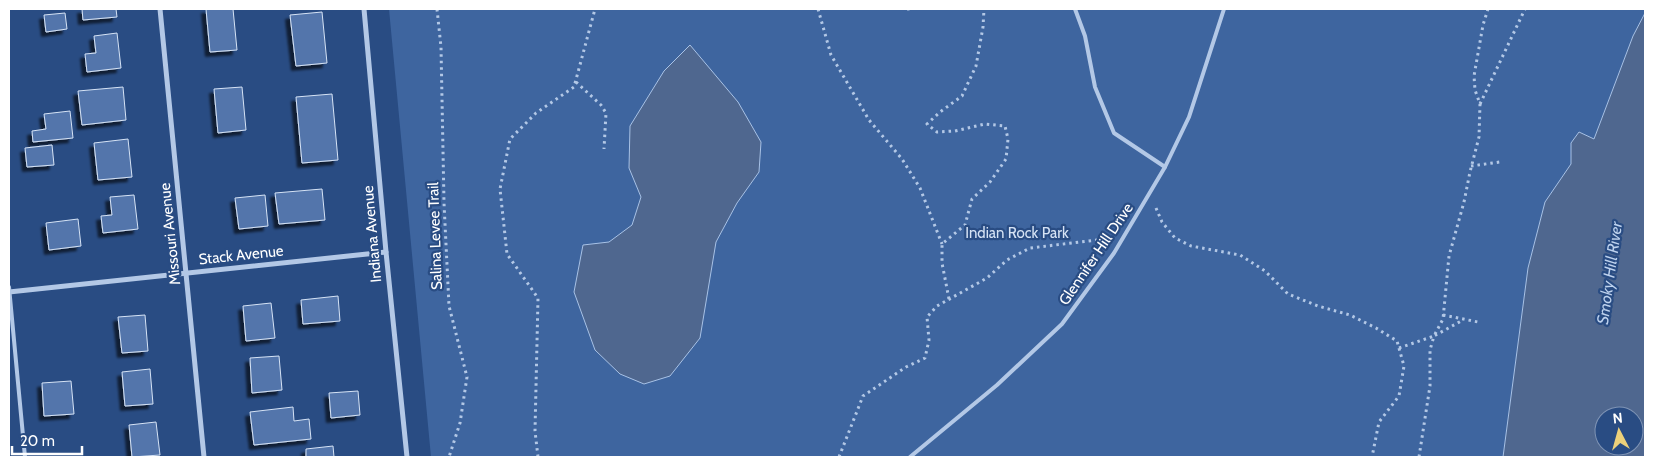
<svg xmlns="http://www.w3.org/2000/svg" width="1654" height="466" font-family="Cabin,sans-serif">
<style>
.green{fill:#3e659f}
.water{fill:#4f678f;stroke:#a8c2e6;fill-rule:evenodd}
.building{fill:#5275ab;stroke:#d6e3f5;filter:url(#shadow)}
.lines{fill:none;stroke-linecap:round;stroke-linejoin:round}
.path{stroke:#b3c8e6;stroke-width:3;stroke-dasharray:2.5 4;stroke-linecap:butt}
.service{stroke:#b3c8e6;stroke-width:4}
.minor{stroke:#b3c8e6;stroke-width:5}
.labels{text-anchor:middle;stroke-width:4.5;stroke-linejoin:round;paint-order:stroke}
.park-label{font-size:15px;fill:#d6e3f5;stroke:#294c83}
.street-label{font-size:15px;fill:#fff;stroke:#294c83}
.water-label{font-size:16px;font-style:italic;fill:#bed2ee;stroke:#294c83}
</style>
<defs>
<filter id="shadow"><feDropShadow dx="-4.5" dy="4.5" stdDeviation="1" flood-color="#0009"/></filter>
</defs>
<rect width="100%" height="100%" fill="#294c83"/>
<!-- green -->
<polygon class="green" points="389,9 1645,9 1645,13 1633,36 1594,139 1579,132 1571,143 1571,164 1545,203 1528,268 1503,457 431,457"/>
<!-- water -->
<g class="water">
<path d="M1645,13v444h-142l25,-189 17,-66 26,-38v-21l8,-11 15,7 39,-103zM1604,416h30v30h-30z"/>
<polygon points="690,45 738,102 761,142 759,172 737,203 716,242 700,338 670,376 644,384 620,374 595,350 574,292 583,245 609,242 632,225 641,197 629,168 630,126 664,71"/>
</g>
<!-- building -->
<g class="building">
<polygon points="82,9 116,9 117,17 83,20"/>
<polygon points="206,9 233,9 237,50 210,52"/>
<polygon points="322,12 327,63 296,66 290,15"/>
<polygon points="65,13 67,29 46,32 44,15"/>
<polygon points="117,33 121,68 87,72 85,54 96,53 94,36"/>
<polygon points="123,87 126,120 82,125 78,91"/>
<polygon points="242,87 246,130 218,133 214,89"/>
<polygon points="332,94 338,160 302,163 296,97"/>
<polygon points="70,111 73,138 33,142 32,131 46,129 44,114"/>
<polygon points="128,139 132,177 98,180 94,143"/>
<polygon points="52,145 54,165 27,167 25,148"/>
<polygon points="322,189 325,220 279,224 275,193"/>
<polygon points="134,195 138,229 103,233 101,216 112,215 110,197"/>
<polygon points="265,195 268,226 239,229 235,198"/>
<polygon points="78,219 81,246 49,250 46,223"/>
<polygon points="338,296 340,321 303,324 301,300"/>
<polygon points="271,303 275,338 246,341 243,306"/>
<polygon points="145,315 148,351 122,353 118,317"/>
<polygon points="279,356 282,390 252,393 250,358"/>
<polygon points="150,369 153,404 125,406 122,372"/>
<polygon points="71,381 74,414 44,416 42,383"/>
<polygon points="358,391 360,415 331,418 329,393"/>
<polygon points="293,407 294,421 309,419 311,439 254,445 250,412"/>
<polygon points="156,422 160,455 132,457 129,425"/>
<polygon points="333,446 334,457 306,457 306,449"/>
</g>
<g class="lines">
<!-- path -->
<g class="path">
<polyline points="437,9 441,47 444,203 449,306 467,377 460,423 449,457"/>
<polyline points="818,9 831,55 869,120 902,159 920,188 942,244"/>
<polyline points="907,9 910,9"/>
<polyline points="576,82 601,105 606,113 604,149"/>
<polyline points="1480,104 1525,9"/>
<polyline points="1471,166 1500,162"/>
<polyline points="1156,208 1162,222 1175,238 1191,246 1240,255 1265,271 1288,294 1318,306 1350,315 1376,328 1397,341 1404,366 1399,396 1379,422 1372,457"/>
<polyline points="949,299 942,263 942,244 965,225 972,199 990,182 1006,159 1008,139 1005,126 985,124 955,131 937,132 927,124 940,112 962,96 976,66 983,27 984,9"/>
<polyline points="1443,315 1478,322"/>
<polyline points="1399,348 1434,336 1443,319 1449,256 1464,202 1470,172 1479,137 1480,104 1475,90 1474,76 1483,25 1488,9"/>
<polyline points="538,457 535,431 538,298 507,254 500,189 510,139 536,113 574,87 595,9"/>
<polyline points="839,457 863,396 906,367 925,358 929,340 927,317 937,306 987,278 1007,260 1030,248 1106,239"/>
<polyline points="1419,457 1430,386 1430,350 1434,336 1463,320"/>
</g>
<!-- service -->
<g class="service">
<polyline points="1075,9 1085,36 1095,87 1114,133 1165,167"/>
<polyline points="9,287 25,457"/>
<polyline points="910,457 997,385 1062,324 1114,253 1165,167 1189,117 1224,9"/>
</g>
<!-- minor -->
<g class="minor">
<polyline points="160,9 204,457"/>
<polyline points="364,9 386,252 407,457"/>
<polyline points="9,292 386,252"/>
</g>
</g>
<g class="labels">
<!-- park labels -->
<g class="park-label">
<text x="1017" y="238">Indian Rock Park</text>
</g>
<!-- street labels -->
<g class="street-label">
<text transform="translate(170 234) rotate(-96)" y="5">Missouri Avenue</text>
<text transform="translate(372 234) rotate(-95)" y="5">Indiana Avenue</text>
<text transform="translate(435 236) rotate(-92)" y="5">Salina Levee Trail</text>
<text transform="translate(1096 254) rotate(-56)" y="5">Glennifer Hill Drive</text>
<text transform="translate(241 255) rotate(-6)" y="5">Stack Avenue</text>
</g>
<!-- water labels -->
<g class="water-label">
<text transform="translate(1609 273) rotate(-82)" y="6">Smoky Hill River</text>
</g>
</g>
<!-- border -->
<rect width="1654" height="466" fill="none" stroke="#ffffff" stroke-width="20"/>
<!-- north arrow -->
<g transform="translate(1619 431) rotate(354)"><circle r="24" fill="#294c83" stroke="#7f94b5"/>
<path d="M0-4L9 19L0 12L-9 19Z" fill="#edd17a"/>
<text y="-8" font-size="14" font-weight="bold" text-anchor="middle" fill="#ffffff">N</text>
</g>
<!-- scale -->
<path d="M12 446v8h70v-8" fill="none" stroke="#ffffff" stroke-width="2.5"/>
<text x="20" y="446" font-size="15" fill="#ffffff" stroke="#294c83" stroke-width="4" paint-order="stroke">20 m</text>
</svg>
